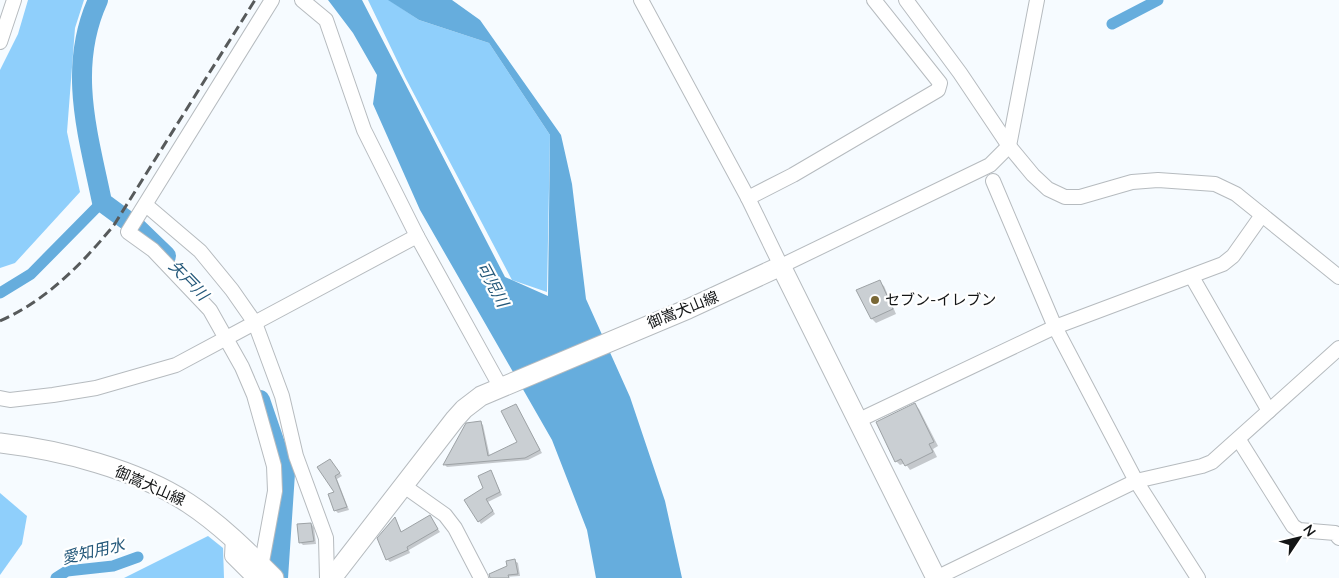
<svg xmlns="http://www.w3.org/2000/svg" width="1339" height="578" font-family="'Nunito Sans','Noto Sans JP',sans-serif">
<style>
.green{fill:#8fcffb}
.water{fill:#66addd}
.shadow{fill:#0003}
.lines{fill:none;stroke-linecap:round;stroke-linejoin:round}
.canal{stroke:#66addd;stroke-width:11}
.river{stroke:#66addd;stroke-width:20}
.building{fill:#cacfd3;stroke:#9da2a5}
.minor-casing{stroke:#b6bbbf;stroke-width:16}
.major-casing{stroke:#b6bbbf;stroke-width:21}
.minor{stroke:#fff;stroke-width:14}
.major{stroke:#fff;stroke-width:19}
.rail{stroke:#575a5b;stroke-width:3;stroke-dasharray:10 5;stroke-linecap:butt}
.poi-dot{fill:#796735;stroke:#fff;stroke-width:2}
.labels{text-anchor:middle;stroke-width:4.5;stroke-linejoin:round;paint-order:stroke}
.poi-label{font-size:15px;fill:#131516;stroke:#fff;text-anchor:start}
.street-label{font-size:15px;fill:#131516;stroke:#fff}
.water-label{font-size:16px;font-style:italic;fill:#24587a;stroke:#fff}
</style>
<rect width="100%" height="100%" fill="#f6fbff"/>
<!-- green -->
<g class="green">
<polygon points="28,0 84,0 75,28 67,132 80,192 15,263 0,268 0,70 18,34"/>
<polygon points="368,0 389,0 419,20 489,43 550,135 547,292 512,280 405,77"/>
<polygon points="0,493 27,516 22,544 0,575"/>
<polygon points="208,536 223,548 224,578 124,578"/>
</g>
<!-- water -->
<polygon class="water" points="328,0 362,0 505,277 548,296 550,135 489,43 419,20 388,0 452,0 480,20 561,135 572,184 586,299 630,397 665,501 682,578 596,578 587,530 552,440 420,210 373,104 377,75 353,33"/>
<!-- shadow -->
<g class="shadow">
<polygon points="879,282 884,286 896,314 876,323 872,319"/>
<polygon points="516,405 542,453 528,460 447,467 444,464 480,422 483,425 490,457 519,442"/>
<polygon points="915,405 919,409 938,446 933,449 937,457 910,470 905,463 900,465 896,461"/>
<polygon points="332,463 342,476 337,479 349,510 338,513 335,510 336,493"/>
<polygon points="491,472 502,495 488,502 495,514 481,524 479,521"/>
<polygon points="430,517 440,532 409,550 410,553 390,562 387,559 395,519 402,533"/>
<polygon points="311,524 314,527 316,544 303,545 300,542"/>
<polygon points="515,561 518,563 520,576 491,578"/>
</g>
<g class="lines">
<!-- canal -->
<g class="canal">
<polyline points="1112,24 1158,0"/>
<polyline points="0,293 31,274 102,202"/>
<polyline points="56,578 67,571 113,566 138,557"/>
</g>
<!-- river -->
<g class="river">
<path d="M98,0c-31,68 -10,134 4,202l34,25 30,29"/>
<polyline points="260,400 285,473 278,578"/>
</g>
</g>
<!-- building -->
<g class="building">
<polygon points="880,280 893,309 871,319 856,290"/>
<polygon points="915,403 934,442 929,444 933,452 905,466 901,459 895,462 876,422"/>
<polygon points="516,404 540,450 525,458 443,465 466,423 481,421 488,456 517,442 501,411"/>
<polygon points="330,459 340,473 335,476 347,507 334,511 328,494 334,492 317,467"/>
<polygon points="491,470 500,492 486,499 493,511 478,522 464,500 483,488 478,476"/>
<polygon points="430,515 438,529 407,547 408,550 386,560 377,538 395,517 401,532"/>
<polygon points="311,523 314,541 299,543 297,524"/>
<polygon points="515,559 518,574 508,575 509,578 490,578 489,574 507,566 506,561"/>
</g>
<g class="lines">
<defs>
<g id="minor">
<polyline points="302,0 326,20 364,130 417,236 500,386"/>
<polyline points="641,0 748,198 781,266 990,165 1009,146 1037,0"/>
<polyline points="906,0 960,73 1009,146 1033,175 1048,189 1065,197 1080,197 1132,182 1158,180 1215,184 1236,194 1339,277"/>
<polyline points="0,42 14,0"/>
<polyline points="993,181 1055,327 1136,481 1202,466 1212,462 1339,348"/>
<polyline points="748,198 793,175 938,90 940,83 874,0"/>
<polyline points="146,205 200,251 232,290 255,323 282,396 296,456 326,538 327,578"/>
<polyline points="1192,277 1269,411"/>
<polyline points="0,398 10,400 53,395 96,388 176,365 417,236"/>
<polyline points="859,420 1055,327 1223,264 1233,256 1262,215"/>
<polyline points="1239,440 1293,526 1299,530 1335,533 1339,538"/>
<polyline points="404,486 445,515 455,528 481,578"/>
<polyline points="233,537 232,556 254,578"/>
<polyline points="259,578 275,491 274,466 254,395 242,367 210,310 153,250 128,232 272,0"/>
<polyline points="936,578 1136,481 1198,578"/>
</g>
<g id="major">
<path d="M0,443c60,7 136,26 188,60 32,21 59,48 86,75"/>
<polyline points="332,578 455,419 464,409 481,396 688,309 781,266 936,578"/>
</g>
</defs>
<!-- minor casing -->
<use href="#minor" class="minor-casing"/>
<!-- major casing -->
<use href="#major" class="major-casing"/>
<!-- minor -->
<use href="#minor" class="minor"/>
<!-- major -->
<use href="#major" class="major"/>
<!-- rail -->
<path class="rail" d="M0,321c47,-21 82,-57 114,-96l141,-225"/>
</g>
<!-- markers -->
<circle class="poi-dot" cx="875" cy="300" r="5"/>
<g class="labels">
<!-- poi labels -->
<g class="poi-label">
<text x="885" y="305">セブン-イレブン</text>
</g>
<!-- street labels -->
<g class="street-label">
<text transform="translate(683 310) rotate(-22)" y="5">御嵩犬山線</text>
<text transform="translate(150 486) rotate(24)" y="5">御嵩犬山線</text>
</g>
<!-- water labels -->
<g class="water-label">
<text transform="translate(189 280) rotate(46)" y="6">矢戸川</text>
<text transform="translate(493 284) rotate(62)" y="6">可児川</text>
<text transform="translate(93 551) rotate(-13)" y="6">愛知用水</text>
</g>
</g>
<!-- north arrow -->
<g transform="translate(1299 538) rotate(55)" stroke="#ffffff" stroke-width="4" paint-order="stroke">
<path d="M0-4L9 19L0 12L-9 19Z" fill="#131516"/>
<text y="-8" font-size="14" font-weight="bold" text-anchor="middle" fill="#131516">N</text>
</g>
</svg>
